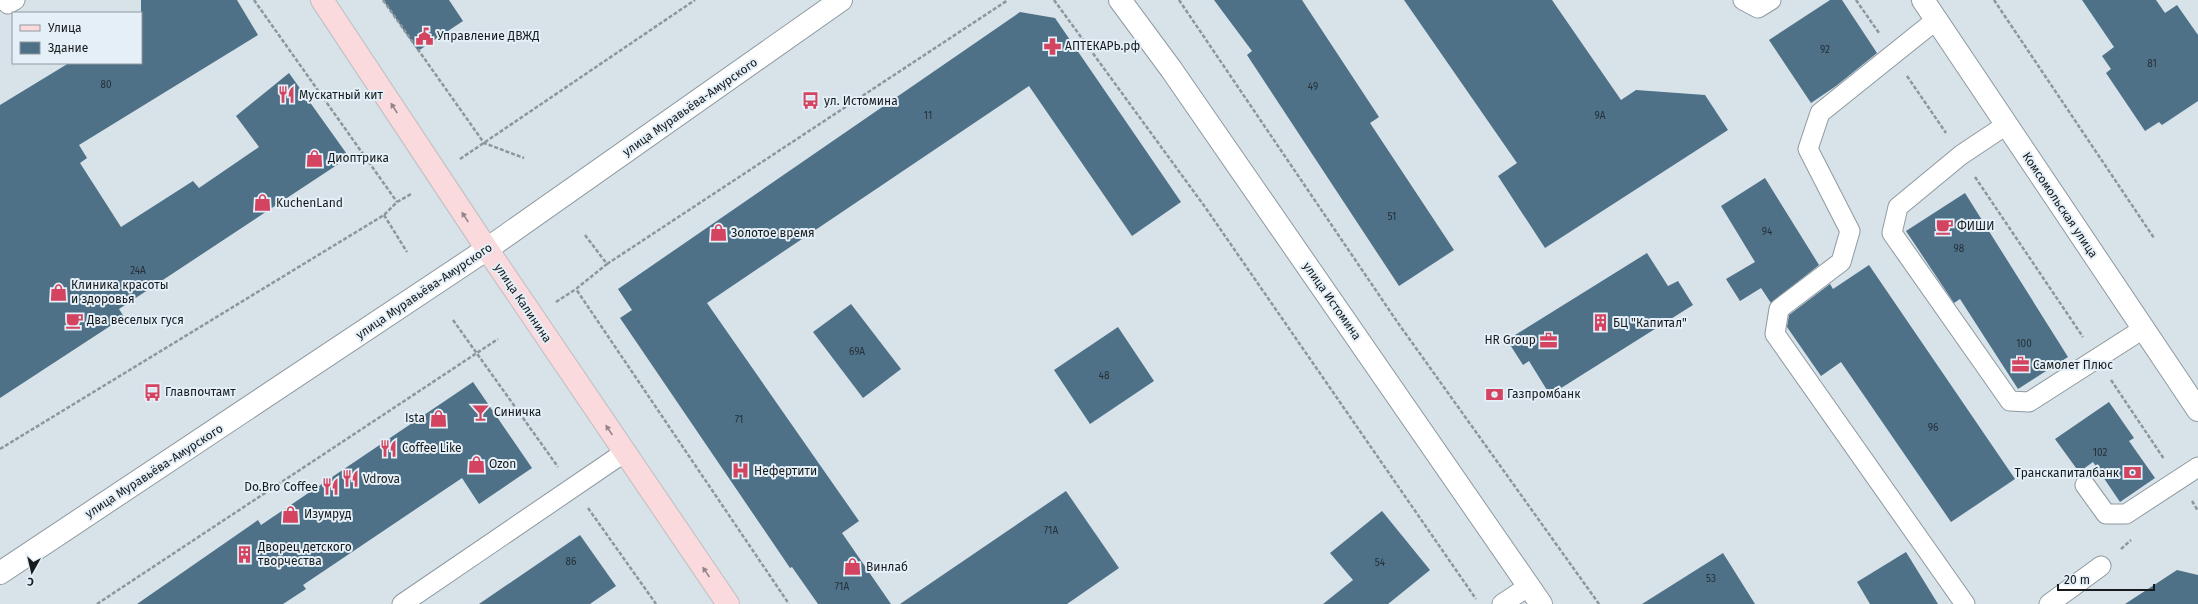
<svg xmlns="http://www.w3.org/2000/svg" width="2198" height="604" font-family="'Fira Sans',sans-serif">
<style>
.building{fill:#4e7188}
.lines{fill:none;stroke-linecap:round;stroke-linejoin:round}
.service-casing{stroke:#8e99a0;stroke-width:21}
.tertiary-casing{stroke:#8e99a0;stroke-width:24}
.secondary-casing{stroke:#8e99a0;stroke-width:24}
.primary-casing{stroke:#bebfc0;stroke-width:24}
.path{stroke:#8d969b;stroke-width:2.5;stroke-dasharray:4 2;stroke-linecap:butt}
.service{stroke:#fff;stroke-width:19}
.tertiary{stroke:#fff;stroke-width:22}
.secondary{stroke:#fff;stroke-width:22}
.primary{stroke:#fadadd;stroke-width:22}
.oneway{fill:#948487}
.labels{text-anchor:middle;stroke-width:4;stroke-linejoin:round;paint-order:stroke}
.number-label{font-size:10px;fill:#253038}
.poi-label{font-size:12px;fill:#171b1d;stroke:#e4eff7;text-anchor:start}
.street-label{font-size:12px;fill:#171b1d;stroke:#e4eff7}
</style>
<rect width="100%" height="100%" fill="#d7e2e9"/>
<!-- building -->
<g class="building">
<polygon points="141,0 237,0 258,35 79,145 87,158 80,163 121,227 193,181 199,188 259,147 236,116 289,73 349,157 119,309 124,317 0,398 0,105 69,63 141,63"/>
<polygon points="383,0 449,0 463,21 418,51"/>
<polygon points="1214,0 1302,0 1379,117 1370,123 1454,250 1399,286 1247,55 1252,51"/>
<polygon points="1404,0 1552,0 1621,100 1636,90 1705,95 1728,130 1545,248 1498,176 1517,163"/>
<polygon points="1830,0 1842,0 1877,53 1836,86 1811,103 1769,40"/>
<polygon points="2082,0 2156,0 2165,13 2177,5 2198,35 2198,101 2162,125 2159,122 2145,131 2106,73 2111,69 2102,56 2114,47"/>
<polygon points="1020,12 1055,18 1181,202 1132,236 1029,86 707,303 859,521 842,533 891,604 818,604 792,567 790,568 620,318 632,310 618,289"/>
<polygon points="1765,178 1819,265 1771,303 1761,288 1740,301 1726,279 1755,262 1721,206"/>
<polygon points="1965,193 2068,357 2018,389 1960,299 1954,303 1906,231"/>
<polygon points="1647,253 1668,286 1678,281 1693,305 1550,395 1529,361 1523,365 1507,340"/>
<polygon points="1869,265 2015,479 1951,522 1841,362 1821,376 1787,327 1789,315 1830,284 1833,289"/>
<polygon points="851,304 901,369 863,398 813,332"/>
<polygon points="1118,327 1154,381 1090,424 1054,370"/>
<polygon points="473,382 532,468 479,504 462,478 303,585 306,589 283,604 137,604 258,520 261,525"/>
<polygon points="2109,402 2134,438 2129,441 2155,478 2120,502 2093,462 2079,472 2055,439"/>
<polygon points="1066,491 1119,568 1067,604 900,604"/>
<polygon points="1382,511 1430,570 1388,604 1323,604 1353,580 1330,553"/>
<polygon points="580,535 616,586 590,604 479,604"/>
<polygon points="1906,552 1938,604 1870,604 1857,582"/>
<polygon points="1723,553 1755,604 1642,604"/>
<polygon points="2177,570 2198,575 2198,604 2125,604"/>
</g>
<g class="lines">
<defs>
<g id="service">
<polyline points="1743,0 1758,8 1771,0"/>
<polyline points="8,4 15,0"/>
<polyline points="1936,20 1820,113 1808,149 1850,231 1841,262 1779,309 1775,334 1965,604"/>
<polyline points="2006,125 1961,155 1898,207 1892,233 2010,401 2029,402 2143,329"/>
<polyline points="2085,485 2106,514 2126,514 2198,467"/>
<polyline points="402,604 625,452"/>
<polyline points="1502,604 1529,586"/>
<polyline points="2049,604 2101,566"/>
</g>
<g id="tertiary">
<polyline points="1120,0 1171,69 1541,604"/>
<polyline points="1923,0 2198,410"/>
</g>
<polyline id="secondary" points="0,573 487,249 841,0"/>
<polyline id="primary" points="322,0 487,249 728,604"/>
</defs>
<!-- service casing -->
<use href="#service" class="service-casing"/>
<!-- tertiary casing -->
<use href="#tertiary" class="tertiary-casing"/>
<!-- secondary casing -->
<use href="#secondary" class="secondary-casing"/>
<!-- primary casing -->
<use href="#primary" class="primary-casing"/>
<!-- path -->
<g class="path">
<polyline points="254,0 397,202"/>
<polyline points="383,0 484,143 524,158"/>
<polyline points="1054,0 1205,207 1476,599"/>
<polyline points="1179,0 1398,323 1599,604"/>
<polyline points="1856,0 1879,33"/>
<polyline points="1994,0 2154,238"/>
<polyline points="1907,76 1946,133"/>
<polyline points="460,159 695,0"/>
<polyline points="1975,177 2083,337"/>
<polyline points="384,215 407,252"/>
<polyline points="585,235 607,264 576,289 789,604"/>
<polyline points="607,264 1008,0"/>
<polyline points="556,302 576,289"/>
<polyline points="453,320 558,467"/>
<polyline points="2111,380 2164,459"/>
<polyline points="0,449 384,215 397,202 411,194"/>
<polyline points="2192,501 2198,511"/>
<polyline points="588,508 656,604"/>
<polyline points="2121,549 2131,540"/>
<polyline points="97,604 498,339"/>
</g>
<!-- service -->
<use href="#service" class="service"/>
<!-- tertiary -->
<use href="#tertiary" class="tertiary"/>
<!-- secondary -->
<use href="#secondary" class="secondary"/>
<!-- primary -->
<use href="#primary" class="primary"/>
</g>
<!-- one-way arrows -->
<defs><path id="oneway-solid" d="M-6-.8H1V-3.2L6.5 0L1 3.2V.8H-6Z"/></defs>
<g class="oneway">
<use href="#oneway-solid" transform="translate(394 108) rotate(-123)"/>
<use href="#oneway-solid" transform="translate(465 217) rotate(-123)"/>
<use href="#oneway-solid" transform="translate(609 430) rotate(-124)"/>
<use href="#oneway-solid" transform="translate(706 572) rotate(-124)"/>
</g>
<!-- icons -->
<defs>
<symbol id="civic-bare" viewBox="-9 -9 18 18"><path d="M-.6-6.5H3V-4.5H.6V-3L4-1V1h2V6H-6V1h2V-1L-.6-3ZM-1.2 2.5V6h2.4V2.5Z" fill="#d44460" stroke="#e4eff7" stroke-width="2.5" paint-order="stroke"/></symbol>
<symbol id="pharmacy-bare" viewBox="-9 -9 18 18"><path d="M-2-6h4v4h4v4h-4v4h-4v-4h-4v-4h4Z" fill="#d44460" stroke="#e4eff7" stroke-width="2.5" paint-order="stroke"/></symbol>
<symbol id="restaurant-bare" viewBox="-9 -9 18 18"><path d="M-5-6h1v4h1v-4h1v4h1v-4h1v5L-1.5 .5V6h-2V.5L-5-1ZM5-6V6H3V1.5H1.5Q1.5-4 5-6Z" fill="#d44460" stroke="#e4eff7" stroke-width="2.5" paint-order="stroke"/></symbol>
<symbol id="bus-bare" viewBox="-9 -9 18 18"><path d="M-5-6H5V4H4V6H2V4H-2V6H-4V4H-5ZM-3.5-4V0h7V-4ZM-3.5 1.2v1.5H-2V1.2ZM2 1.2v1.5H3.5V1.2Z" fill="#d44460" stroke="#e4eff7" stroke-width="2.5" paint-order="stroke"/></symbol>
<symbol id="shop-bare" viewBox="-9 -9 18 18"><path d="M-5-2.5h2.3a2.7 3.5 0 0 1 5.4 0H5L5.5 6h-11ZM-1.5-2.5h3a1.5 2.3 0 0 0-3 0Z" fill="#d44460" stroke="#e4eff7" stroke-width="2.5" paint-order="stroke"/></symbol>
<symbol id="cafe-bare" viewBox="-9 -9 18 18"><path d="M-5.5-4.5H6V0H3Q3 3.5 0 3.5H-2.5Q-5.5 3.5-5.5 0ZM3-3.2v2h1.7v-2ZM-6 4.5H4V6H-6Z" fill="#d44460" stroke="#e4eff7" stroke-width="2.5" paint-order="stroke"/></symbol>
<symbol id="building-bare" viewBox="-9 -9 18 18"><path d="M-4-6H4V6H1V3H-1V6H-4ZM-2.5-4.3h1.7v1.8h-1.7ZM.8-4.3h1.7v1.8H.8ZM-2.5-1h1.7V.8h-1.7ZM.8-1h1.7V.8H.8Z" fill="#d44460" stroke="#e4eff7" stroke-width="2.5" paint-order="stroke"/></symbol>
<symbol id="office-bare" viewBox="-9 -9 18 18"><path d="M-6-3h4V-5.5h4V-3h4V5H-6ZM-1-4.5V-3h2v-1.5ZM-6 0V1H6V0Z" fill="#d44460" stroke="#e4eff7" stroke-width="2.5" paint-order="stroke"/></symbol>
<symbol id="bank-bare" viewBox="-9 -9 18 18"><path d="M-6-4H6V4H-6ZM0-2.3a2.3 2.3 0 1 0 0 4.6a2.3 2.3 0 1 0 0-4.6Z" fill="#d44460" stroke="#e4eff7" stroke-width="2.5" paint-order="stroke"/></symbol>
<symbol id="bar-bare" viewBox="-9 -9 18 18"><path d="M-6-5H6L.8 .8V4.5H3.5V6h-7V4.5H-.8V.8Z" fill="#d44460" stroke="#e4eff7" stroke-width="2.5" paint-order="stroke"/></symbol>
<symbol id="hospital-bare" viewBox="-9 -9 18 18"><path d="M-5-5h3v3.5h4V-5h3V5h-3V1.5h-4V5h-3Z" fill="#d44460" stroke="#e4eff7" stroke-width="2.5" paint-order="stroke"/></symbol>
</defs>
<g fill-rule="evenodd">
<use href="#civic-bare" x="412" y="24" width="25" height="25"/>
<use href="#pharmacy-bare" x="1040" y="34" width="25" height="25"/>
<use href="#restaurant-bare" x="274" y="82" width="25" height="25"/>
<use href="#bus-bare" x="798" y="88" width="25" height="25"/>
<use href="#shop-bare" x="302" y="146" width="25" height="25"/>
<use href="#shop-bare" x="250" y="190" width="25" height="25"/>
<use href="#cafe-bare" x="1932" y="214" width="25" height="25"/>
<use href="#shop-bare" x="706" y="220" width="25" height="25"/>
<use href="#shop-bare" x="46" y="280" width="25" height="25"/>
<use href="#cafe-bare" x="62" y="308" width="25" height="25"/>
<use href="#building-bare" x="1588" y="310" width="25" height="25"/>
<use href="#office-bare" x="1536" y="328" width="25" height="25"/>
<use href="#office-bare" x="2008" y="352" width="25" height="25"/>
<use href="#bus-bare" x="140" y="380" width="25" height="25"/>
<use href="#bank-bare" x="1482" y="382" width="25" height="25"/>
<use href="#bar-bare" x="468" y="400" width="25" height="25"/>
<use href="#shop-bare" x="426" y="406" width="25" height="25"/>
<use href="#restaurant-bare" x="376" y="436" width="25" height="25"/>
<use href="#shop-bare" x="464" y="452" width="25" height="25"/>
<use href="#hospital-bare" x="728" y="458" width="25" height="25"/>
<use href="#bank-bare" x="2120" y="460" width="25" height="25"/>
<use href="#restaurant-bare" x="338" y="466" width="25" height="25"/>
<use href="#restaurant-bare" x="318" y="474" width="25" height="25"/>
<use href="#shop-bare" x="278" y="502" width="25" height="25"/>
<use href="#building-bare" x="232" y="542" width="25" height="25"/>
<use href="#shop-bare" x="840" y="554" width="25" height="25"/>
</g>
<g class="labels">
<!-- number labels -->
<g class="number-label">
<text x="1825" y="53">92</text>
<text x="2152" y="67">81</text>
<text x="106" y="88">80</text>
<text x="1313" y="90">49</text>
<text x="928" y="119">11</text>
<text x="1600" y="119">9А</text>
<text x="1392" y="220">51</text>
<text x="1767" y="235">94</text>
<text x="1959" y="252">98</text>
<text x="138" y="274">24А</text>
<text x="2024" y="347">100</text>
<text x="857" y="355">69А</text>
<text x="1104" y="379">48</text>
<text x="739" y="423">71</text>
<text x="1933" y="431">96</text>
<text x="2100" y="456">102</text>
<text x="1051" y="534">71А</text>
<text x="571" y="565">86</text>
<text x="1380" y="566">54</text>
<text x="1711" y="582">53</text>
<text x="842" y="590">71А</text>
</g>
<!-- poi labels -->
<g class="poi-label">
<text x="437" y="40">Управление ДВЖД</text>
<text x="1065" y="50">АПТЕКАРЬ.рф</text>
<text x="299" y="99">Мускатный кит</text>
<text x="824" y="105">ул. Истомина</text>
<text x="328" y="162">Диоптрика</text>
<text x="276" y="207">KuchenLand</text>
<text x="1957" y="230">ФИШИ</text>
<text x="731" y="237">Золотое время</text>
<text x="71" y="289">Клиника красоты<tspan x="71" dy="14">и здоровья</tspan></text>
<text x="87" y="324">Два веселых гуся</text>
<text x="1613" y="327">БЦ "Капитал"</text>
<text x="1536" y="344" text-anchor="end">HR Group</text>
<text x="2033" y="369">Самолет Плюс</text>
<text x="165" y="396">Главпочтамт</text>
<text x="1507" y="398">Газпромбанк</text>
<text x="494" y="416">Синичка</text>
<text x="425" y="422" text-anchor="end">Ista</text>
<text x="402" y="452">Coffee Like</text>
<text x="489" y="468">Ozon</text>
<text x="754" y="475">Нефертити</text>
<text x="2119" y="477" text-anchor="end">Транскапиталбанк</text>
<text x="363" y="483">Vdrova</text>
<text x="318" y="491" text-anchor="end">Do.Bro Coffee</text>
<text x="304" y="518">Изумруд</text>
<text x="258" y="551">Дворец детского<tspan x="258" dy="14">творчества</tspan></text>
<text x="866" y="571">Винлаб</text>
</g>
<!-- street labels -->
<g class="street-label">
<text transform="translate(690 107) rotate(-35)" y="4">улица Муравьёва-Амурского</text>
<text transform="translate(2060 205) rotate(56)" y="4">Комсомольская улица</text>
<text transform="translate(424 291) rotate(-34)" y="4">улица Муравьёва-Амурского</text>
<text transform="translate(1332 301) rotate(55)" y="4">улица Истомина</text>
<text transform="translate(523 303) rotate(56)" y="4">улица Калинина</text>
<text transform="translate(154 471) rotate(-33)" y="4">улица Муравьёва-Амурского</text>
</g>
</g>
<!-- legend -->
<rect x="12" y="12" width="130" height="52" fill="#e4eff7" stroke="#929aa0"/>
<rect x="20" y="25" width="20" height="6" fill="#fadadd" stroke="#929aa0"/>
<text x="48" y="32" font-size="12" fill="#171b1d">Улица</text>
<rect x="20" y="42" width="20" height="12" fill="#4e7188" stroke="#929aa0"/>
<text x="48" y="52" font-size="12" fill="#171b1d">Здание</text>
<!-- north arrow -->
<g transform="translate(32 572) rotate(188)" stroke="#e4eff7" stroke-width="3" paint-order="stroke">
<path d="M0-3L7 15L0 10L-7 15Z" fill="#171b1d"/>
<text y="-6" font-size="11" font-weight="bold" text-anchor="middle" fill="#171b1d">С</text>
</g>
<!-- scale -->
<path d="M2058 584v6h96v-6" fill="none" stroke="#171b1d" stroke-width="2"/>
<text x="2064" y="584" font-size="12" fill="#171b1d" stroke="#e4eff7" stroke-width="3" paint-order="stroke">20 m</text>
</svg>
